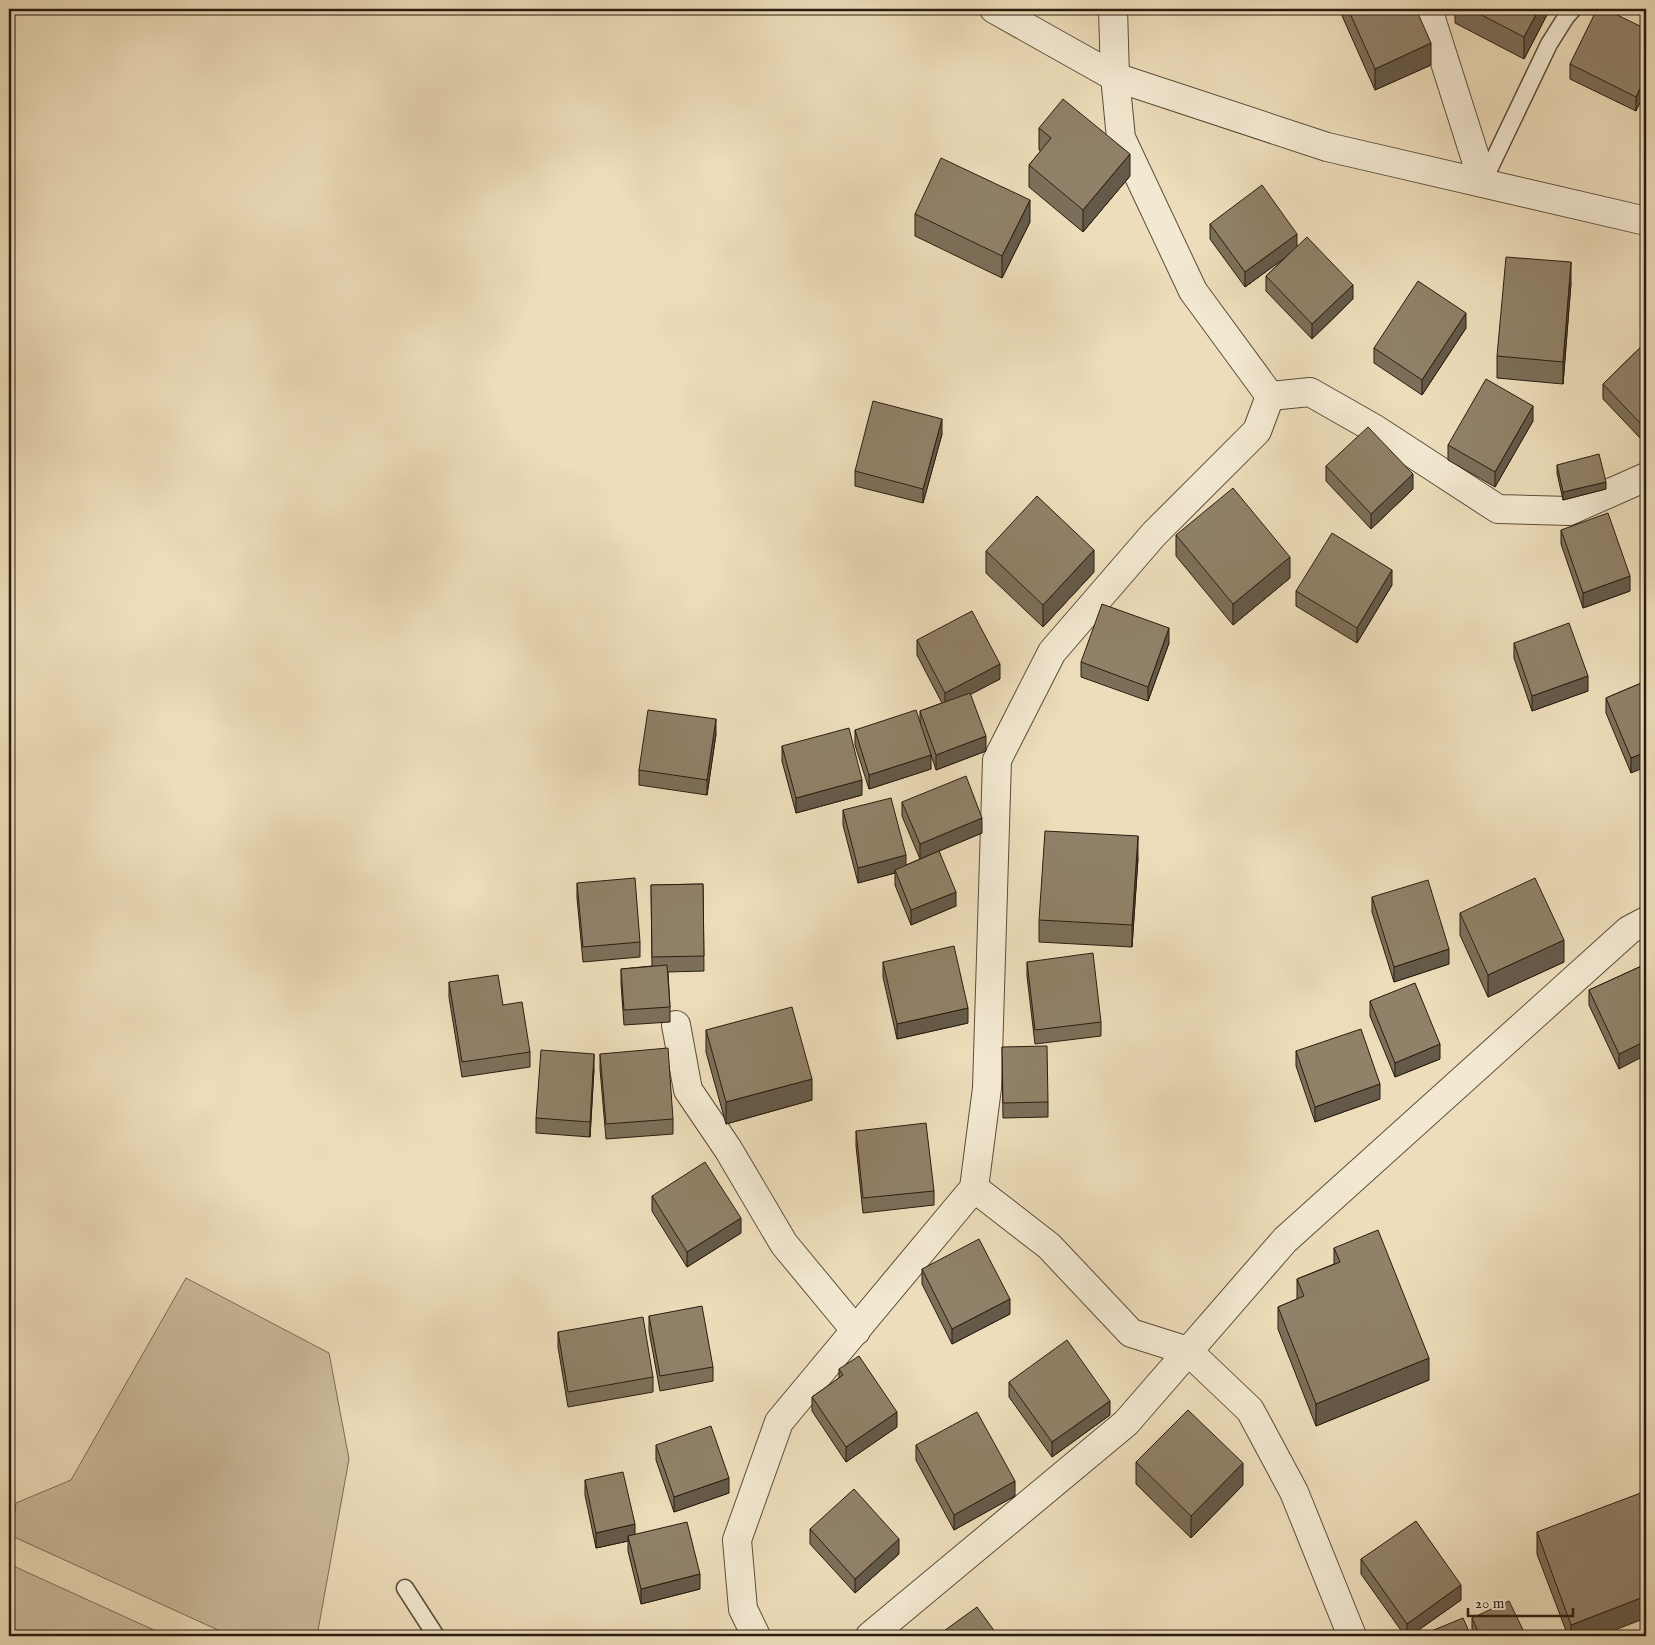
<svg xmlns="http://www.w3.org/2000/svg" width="1655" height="1645" font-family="'IM FELL English',serif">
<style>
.green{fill:#ccbc9d;stroke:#7c6c56}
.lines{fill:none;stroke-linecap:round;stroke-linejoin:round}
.lane-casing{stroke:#5c4d3a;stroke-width:19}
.street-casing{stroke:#5c4d3a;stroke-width:30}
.lane{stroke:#f3e9d2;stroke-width:16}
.street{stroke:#f3e9d2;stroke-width:28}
.wall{fill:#7c6f59;stroke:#2b1d10}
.shaded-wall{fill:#655a49;stroke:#2b1d10}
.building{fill:#908168;stroke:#2b1d10}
</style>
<rect width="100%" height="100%" fill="#edddba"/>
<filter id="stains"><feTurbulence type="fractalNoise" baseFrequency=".004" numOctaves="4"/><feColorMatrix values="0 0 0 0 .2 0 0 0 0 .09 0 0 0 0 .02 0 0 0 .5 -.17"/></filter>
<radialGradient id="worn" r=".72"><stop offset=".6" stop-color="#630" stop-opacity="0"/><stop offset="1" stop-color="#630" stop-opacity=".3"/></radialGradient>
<!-- green -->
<g class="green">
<polygon points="186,1278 329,1353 349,1459 317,1636 231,1636 12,1536 16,1503 71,1480"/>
<polygon points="9,1564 167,1636 9,1636"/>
</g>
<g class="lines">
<defs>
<g id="lane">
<polyline points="1483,182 1549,44 1566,17 1573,9"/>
<polyline points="405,1588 436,1636"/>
</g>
<g id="street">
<polyline points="994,9 1115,77 1327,147 1646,221"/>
<polyline points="1428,9 1483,182"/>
<polyline points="1270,396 1310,392 1375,429 1498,509 1569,511 1646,477"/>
<polyline points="676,1025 688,1090 728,1149 784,1244 856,1331"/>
<polyline points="974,1188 1049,1246 1131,1333 1188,1351 1250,1410 1294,1492 1352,1636"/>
<polyline points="756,1636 743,1609 737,1540 779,1422 974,1188 987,1088 997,760 1052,652 1154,534 1257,431 1270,396 1193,291 1121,138 1115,77 1113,9"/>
<polyline points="870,1636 1126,1423 1285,1240 1629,930 1646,921"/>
</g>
</defs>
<!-- lane casing -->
<use href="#lane" class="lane-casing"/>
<!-- street casing -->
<use href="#street" class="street-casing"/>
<!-- lane -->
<use href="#lane" class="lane"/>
<!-- street -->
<use href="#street" class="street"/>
</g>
<!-- wall -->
<g class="wall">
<polygon points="1339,9 1416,9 1431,65 1375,90"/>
<polygon points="1455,9 1550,9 1524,59 1455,23"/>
<polygon points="1646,29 1636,111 1570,79 1570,64"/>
<polygon points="1039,128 1130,176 1083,232 1029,187 1029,165 1041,151 1039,150"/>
<polygon points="915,214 1030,222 1002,278 915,236"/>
<polygon points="1210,224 1297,246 1353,299 1312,339 1266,291 1266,276 1286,257 1245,287 1210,239"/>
<polygon points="1571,283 1563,384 1497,378 1497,356"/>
<polygon points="1466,328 1422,395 1374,363 1374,348"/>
<polygon points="1646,342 1641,439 1603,399 1603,384"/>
<polygon points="1533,421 1495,487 1448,460 1448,445"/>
<polygon points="942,434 923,503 855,486 855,471"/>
<polygon points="1557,465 1606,489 1563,500 1557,473"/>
<polygon points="1326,466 1413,489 1371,529 1326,481"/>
<polygon points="1561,530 1630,591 1583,608 1561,544"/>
<polygon points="1176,535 1290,578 1233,625 1176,556"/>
<polygon points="986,551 1094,572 1043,627 986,573"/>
<polygon points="1392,585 1357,643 1296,606 1296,591"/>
<polygon points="917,640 1000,679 970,694 986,751 936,770 929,749 931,769 869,789 855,745 855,730 920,723 920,711 942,703 917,655"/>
<polygon points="1169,643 1148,701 1081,677 1081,662"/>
<polygon points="1514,643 1588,691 1532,711 1514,658"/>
<polygon points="1646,681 1631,773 1606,713 1606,698"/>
<polygon points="716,734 707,795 639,785 639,770"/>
<polygon points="782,746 862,795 796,813 782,761"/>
<polygon points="902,802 982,833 939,851 956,906 911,925 895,885 895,873 858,883 843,825 843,810 906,865 920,859 902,816"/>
<polygon points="1138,858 1132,947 1039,942 1039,920"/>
<polygon points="577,883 640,942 640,957 583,962 577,898"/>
<polygon points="703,884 704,971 668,972 670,1007 670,1022 624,1025 621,984 621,969 652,966 651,885"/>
<polygon points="1372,897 1449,964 1394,982 1372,912"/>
<polygon points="1460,913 1564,962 1488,997 1460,935"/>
<polygon points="883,962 968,1023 897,1039 883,977"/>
<polygon points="1027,962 1101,1022 1101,1036 1035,1044 1027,976"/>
<polygon points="1646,964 1619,1069 1589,1005 1589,990"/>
<polygon points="449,982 503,1005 530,1052 530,1067 462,1077 449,997"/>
<polygon points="1370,1001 1440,1059 1395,1077 1370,1016"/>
<polygon points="706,1030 812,1100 726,1124 706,1052"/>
<polygon points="1002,1047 1048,1102 1048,1117 1003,1118"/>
<polygon points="1296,1051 1380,1099 1315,1122 1296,1066"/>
<polygon points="600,1054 673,1119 673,1134 606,1139 600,1069"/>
<polygon points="594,1069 590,1137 536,1133 536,1118"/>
<polygon points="856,1131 934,1191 934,1205 863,1213 856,1146"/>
<polygon points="652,1196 741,1233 687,1267 652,1211"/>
<polygon points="1334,1248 1429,1380 1316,1426 1278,1329 1278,1307 1297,1299 1297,1279 1334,1264"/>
<polygon points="922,1269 1010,1314 952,1344 922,1284"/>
<polygon points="649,1316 713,1367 713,1381 660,1391 649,1331"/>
<polygon points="558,1332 653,1377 653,1392 568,1407 558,1347"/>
<polygon points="839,1369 897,1427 846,1462 812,1411 812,1397 839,1378"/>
<polygon points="1009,1382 1110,1415 1052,1457 1009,1397"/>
<polygon points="656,1445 729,1493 674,1512 656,1460"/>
<polygon points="916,1445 1015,1496 954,1530 916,1460"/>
<polygon points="1136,1462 1243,1485 1191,1538 1136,1484"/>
<polygon points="585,1480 635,1535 700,1589 641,1604 628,1551 628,1541 596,1548 585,1495"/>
<polygon points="810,1529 899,1554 855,1593 810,1544"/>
<polygon points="1537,1532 1599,1636 1568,1636 1537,1554"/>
<polygon points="1361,1559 1461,1600 1410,1636 1405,1636 1361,1574"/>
<polygon points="1472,1618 1526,1636 1473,1636 1472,1633"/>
</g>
<!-- shaded-wall -->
<g class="shaded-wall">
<polygon points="1539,9 1550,9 1524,59 1524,37"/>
<polygon points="1431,43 1431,65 1375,90 1375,69"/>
<polygon points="1646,76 1646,91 1636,111 1636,97"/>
<polygon points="1130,154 1130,176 1083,232 1083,210"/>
<polygon points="1030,200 1030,222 1002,278 1002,256"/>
<polygon points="1297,234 1297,249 1245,287 1245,272"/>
<polygon points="1571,262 1571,283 1563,384 1563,362"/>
<polygon points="1353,285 1353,299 1312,339 1312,324"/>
<polygon points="1466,313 1466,328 1422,395 1422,380"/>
<polygon points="1533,406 1533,421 1495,487 1495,472"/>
<polygon points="942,419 942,434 923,503 923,489"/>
<polygon points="1646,419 1646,433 1641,439 1641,424"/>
<polygon points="1413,474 1413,489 1371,529 1371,514"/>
<polygon points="1606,482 1606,489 1563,500 1563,492"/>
<polygon points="1094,550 1094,572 1043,627 1043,605"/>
<polygon points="1290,557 1290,578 1233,625 1233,604"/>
<polygon points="1392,570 1392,585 1357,643 1357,628"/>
<polygon points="1630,576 1630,591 1583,608 1583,593"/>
<polygon points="1169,628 1169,643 1148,701 1148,687"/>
<polygon points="1000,664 1000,679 945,708 945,693"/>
<polygon points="1588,676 1588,691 1532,711 1532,696"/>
<polygon points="716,719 716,734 707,795 707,780"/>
<polygon points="986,736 986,751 936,770 936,755"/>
<polygon points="1646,752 1646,767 1631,773 1631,758"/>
<polygon points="931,755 931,769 869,789 869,775"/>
<polygon points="862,780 862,795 796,813 796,798"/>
<polygon points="982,818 982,833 920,859 920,844"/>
<polygon points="1138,836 1138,858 1132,947 1132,925"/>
<polygon points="906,855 906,870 895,870 895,873 858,883 858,868"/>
<polygon points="956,892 956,906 911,925 911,910"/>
<polygon points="1564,940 1564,962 1488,997 1488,975"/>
<polygon points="1449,949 1449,964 1394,982 1394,967"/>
<polygon points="968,1008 968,1023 897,1039 897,1024"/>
<polygon points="1646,1041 1646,1055 1619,1069 1619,1054"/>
<polygon points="1440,1044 1440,1059 1395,1077 1395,1063"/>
<polygon points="594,1054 594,1069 590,1137 590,1122"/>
<polygon points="812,1079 812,1100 726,1124 726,1102"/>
<polygon points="1380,1084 1380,1099 1315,1122 1315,1107"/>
<polygon points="741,1218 741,1233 687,1267 687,1252"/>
<polygon points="1010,1299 1010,1314 952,1344 952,1329"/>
<polygon points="1429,1358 1429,1380 1316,1426 1316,1404"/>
<polygon points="1110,1401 1110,1415 1052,1457 1052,1442"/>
<polygon points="897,1412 897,1427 846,1462 846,1447"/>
<polygon points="1243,1463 1243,1485 1191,1538 1191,1516"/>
<polygon points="729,1478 729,1493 674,1512 674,1497"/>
<polygon points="1015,1481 1015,1496 954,1530 954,1515"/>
<polygon points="635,1524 635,1539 628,1536 628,1541 596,1548 596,1533"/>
<polygon points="899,1539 899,1554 855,1593 855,1579"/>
<polygon points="700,1574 700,1589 641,1604 641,1589"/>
<polygon points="1461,1585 1461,1600 1410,1636 1407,1636 1407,1624"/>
<polygon points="1646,1596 1646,1618 1599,1636 1571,1636 1571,1625"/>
</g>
<!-- building -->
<g class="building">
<polygon points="1348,9 1416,9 1431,43 1375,69"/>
<polygon points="1470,9 1539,9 1524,37"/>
<polygon points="1597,9 1605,9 1646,29 1646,76 1636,97 1570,64"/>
<polygon points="1063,99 1130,154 1083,210 1029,165 1051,138 1039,128"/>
<polygon points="941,158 1030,200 1002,256 915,214"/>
<polygon points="1262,185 1297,234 1245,272 1210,224"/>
<polygon points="1307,237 1353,285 1312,324 1266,276"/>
<polygon points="1506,257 1571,262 1563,362 1497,356"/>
<polygon points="1418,281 1466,313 1422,380 1374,348"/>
<polygon points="1646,342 1646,419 1641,424 1603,384"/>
<polygon points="1486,379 1533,406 1495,472 1448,445"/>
<polygon points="873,401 942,419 923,489 855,471"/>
<polygon points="1368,427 1413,474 1371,514 1326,466"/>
<polygon points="1599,454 1606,482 1563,492 1557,465"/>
<polygon points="1233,488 1290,557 1233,604 1176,535"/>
<polygon points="1037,496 1094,550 1043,605 986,551"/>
<polygon points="1608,513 1630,576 1583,593 1561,530"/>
<polygon points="1332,533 1392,570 1357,628 1296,591"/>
<polygon points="1102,604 1169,628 1148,687 1081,662"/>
<polygon points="972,611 1000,664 945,693 917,640"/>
<polygon points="1569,623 1588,676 1532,696 1514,643"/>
<polygon points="1646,681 1646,752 1631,758 1606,698"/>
<polygon points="970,693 986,736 936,755 920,711"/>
<polygon points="648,710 716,719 707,780 639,770"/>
<polygon points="916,710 931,755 869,775 855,730"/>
<polygon points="849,728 862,780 796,798 782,746"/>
<polygon points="966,776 982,818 920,844 902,802"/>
<polygon points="891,798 906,855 858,868 843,810"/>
<polygon points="1045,831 1138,836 1132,925 1039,920"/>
<polygon points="939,851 956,892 911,910 895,870"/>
<polygon points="635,878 640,942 583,947 577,883"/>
<polygon points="1535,878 1564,940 1488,975 1460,913"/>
<polygon points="1428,880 1449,949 1394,967 1372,897"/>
<polygon points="703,884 704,956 652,957 651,885"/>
<polygon points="954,946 968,1008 897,1024 883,962"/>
<polygon points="1093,953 1101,1022 1035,1030 1027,962"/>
<polygon points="1646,964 1646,1041 1619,1054 1589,990"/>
<polygon points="667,965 670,1007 624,1010 621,969"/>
<polygon points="498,975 503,1005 522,1002 530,1052 462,1062 449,982"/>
<polygon points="1415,983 1440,1044 1395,1063 1370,1001"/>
<polygon points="792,1007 812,1079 726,1102 706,1030"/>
<polygon points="1361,1029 1380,1084 1315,1107 1296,1051"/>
<polygon points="1047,1046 1048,1102 1003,1103 1002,1047"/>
<polygon points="668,1048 673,1119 606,1124 600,1054"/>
<polygon points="541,1050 594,1054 590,1122 536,1118"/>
<polygon points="926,1123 934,1191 863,1198 856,1131"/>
<polygon points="705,1162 741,1218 687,1252 652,1196"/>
<polygon points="1378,1230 1429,1358 1316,1404 1278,1307 1304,1296 1297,1279 1340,1262 1334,1248"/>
<polygon points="979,1239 1010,1299 952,1329 922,1269"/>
<polygon points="702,1306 713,1367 660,1376 649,1316"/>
<polygon points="643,1317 653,1377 568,1392 558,1332"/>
<polygon points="1067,1340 1110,1401 1052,1442 1009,1382"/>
<polygon points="859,1356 897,1412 846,1447 812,1397 843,1375 839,1369"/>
<polygon points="1188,1410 1243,1463 1191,1516 1136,1462"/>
<polygon points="977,1412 1015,1481 954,1515 916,1445"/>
<polygon points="711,1426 729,1478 674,1497 656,1445"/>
<polygon points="623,1472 635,1524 596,1533 585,1480"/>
<polygon points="854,1489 899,1539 855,1579 810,1529"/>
<polygon points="1646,1491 1646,1596 1571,1625 1537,1532"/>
<polygon points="1416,1521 1461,1585 1407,1624 1361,1559"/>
<polygon points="687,1522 700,1574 641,1589 628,1536"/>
<polygon points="1509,1601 1526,1636 1480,1636 1472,1618"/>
<polygon points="977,1607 998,1636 937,1636"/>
<polygon points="1463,1618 1471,1636 1419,1636"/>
</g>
<!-- margin -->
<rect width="1655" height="1645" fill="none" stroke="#edddba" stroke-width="30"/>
<rect x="10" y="10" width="1635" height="1625" fill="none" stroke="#2b1d10" stroke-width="2.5"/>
<rect x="15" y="15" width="1625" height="1615" fill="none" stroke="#2b1d10"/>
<!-- scale -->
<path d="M1468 1608v8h105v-8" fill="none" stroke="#2b1d10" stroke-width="2.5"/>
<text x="1475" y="1608" font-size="15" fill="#2b1d10" stroke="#f3e9d2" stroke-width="4" paint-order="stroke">20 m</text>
<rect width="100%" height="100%" filter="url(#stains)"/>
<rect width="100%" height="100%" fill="url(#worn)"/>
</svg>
